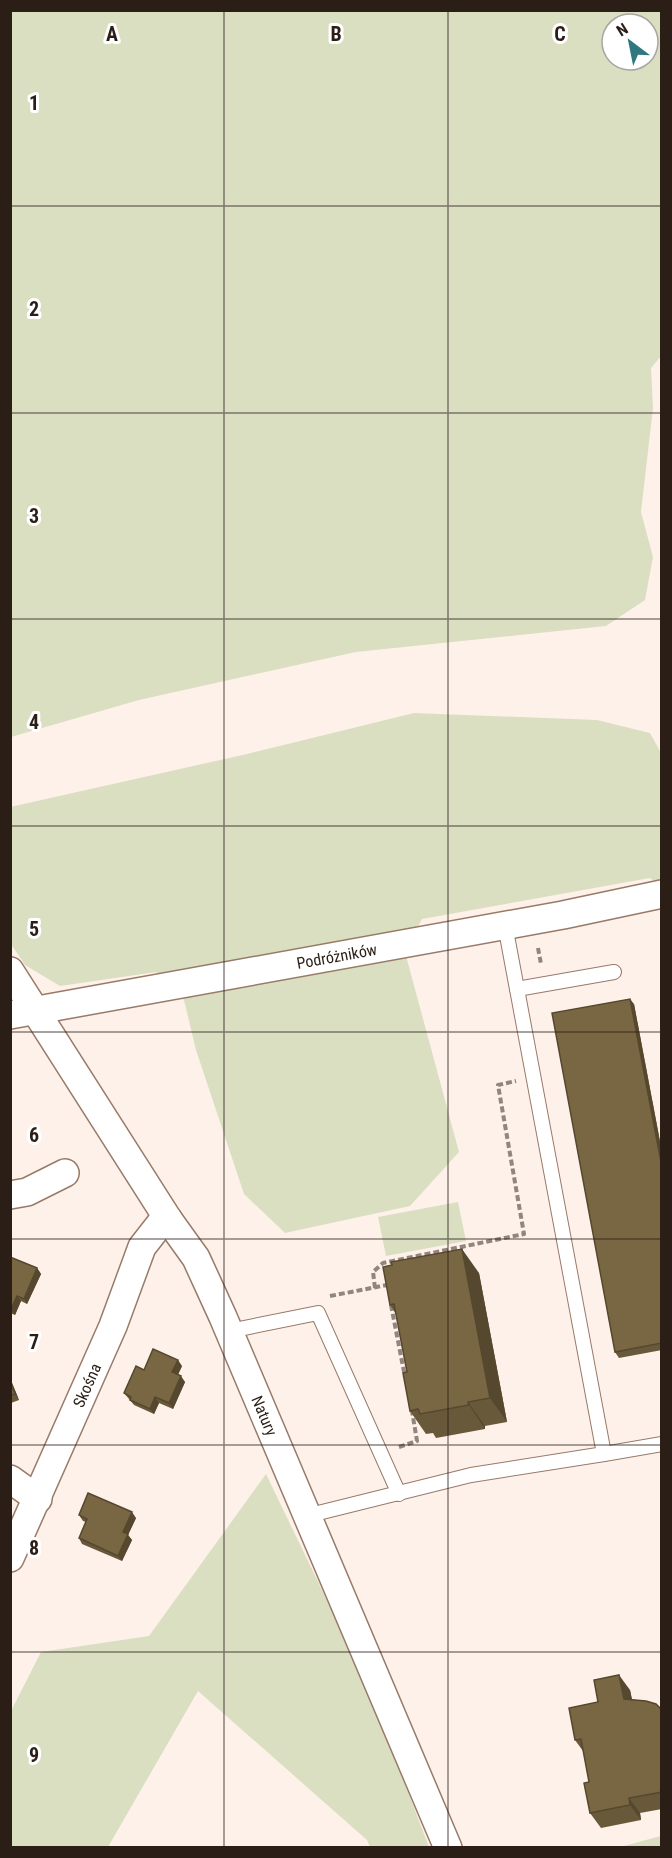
<svg xmlns="http://www.w3.org/2000/svg" width="672" height="1858" font-family="'Roboto Condensed',sans-serif">
<style>
.green{fill:#dadfc2;fill-rule:evenodd}
.lines{fill:none;stroke-linecap:round;stroke-linejoin:round}
.service-casing{stroke:#987a68;stroke-width:16}
.minor-casing{stroke:#987a68;stroke-width:30}
.path{stroke:#92857e;stroke-width:4;stroke-dasharray:6 3;stroke-linecap:butt}
.service{stroke:#fff;stroke-width:14}
.minor{stroke:#fff;stroke-width:27}
.wall{fill:#68593a}
.shaded-wall{fill:#55482f}
.building{fill:#796743;stroke:#55482f;stroke-width:1.5}
.grid{fill:none;stroke:#2a1e17;stroke-width:1.5;stroke-opacity:0.55}
.labels{text-anchor:middle;stroke-width:6;stroke-linejoin:round;paint-order:stroke}
.street-label{font-size:16px;fill:#2a1e17;stroke:#fff}
.grid-label{font-size:20px;text-anchor:middle;font-weight:bold;fill:#2a1e17;stroke:#fff;stroke-width:6;stroke-linejoin:round;paint-order:stroke}
</style>
<rect width="100%" height="100%" fill="#fef1e9"/>
<!-- green -->
<g class="green">
<path d="M11,10l650,1 1,344 -11,13 2,40 -12,104 12,45 -8,43 -39,26 -250,26 -217,48 -128,37zM612,24h36v36h-36z"/>
<polygon points="414,713 597,720 650,733 661,753 661,886 650,878 422,919 405,952 459,1152 410,1206 285,1233 244,1194 196,1050 184,1000 156,972 60,986 25,965 11,944 10,807 247,754"/>
<polygon points="458,1202 466,1241 386,1256 378,1217"/>
<polygon points="266,1474 364,1677 429,1847 370,1847 367,1840 198,1691 108,1847 11,1848 11,1711 41,1652 149,1636"/>
<polygon points="661,1836 661,1847 620,1847"/>
</g>
<g class="lines">
<defs>
<g id="service">
<polyline points="517,989 614,972"/>
<polyline points="229,1331 318,1313 399,1494"/>
<polyline points="604,1454 662,1444"/>
<polyline points="306,1516 471,1475 604,1454 505,925"/>
</g>
<g id="minor">
<path id="s1" d="M10,971l158,248 28,39 27,59 225,531"/>
<path id="s2" d="M10,1015l553,-100 99,-21"/>
<polyline points="10,1195 27,1192 65,1173"/>
<polyline points="10,1479 38,1499"/>
<path id="s3" d="M10,1558l103,-232 29,-79 18,-23 8,-5"/>
</g>
</defs>
<!-- service casing -->
<use href="#service" class="service-casing"/>
<!-- minor casing -->
<use href="#minor" class="minor-casing"/>
<!-- path -->
<g class="path">
<polyline points="538,948 541,964"/>
<polyline points="375,1288 373,1272 383,1263 524,1234 498,1085 516,1081"/>
<polyline points="330,1296 387,1285 388,1288"/>
<polyline points="391,1305 405,1377"/>
<polyline points="399,1447 417,1441 412,1411"/>
</g>
<!-- service -->
<use href="#service" class="service"/>
<!-- minor -->
<use href="#minor" class="minor"/>
</g>
<!-- wall -->
<g class="wall">
<polygon points="634,1004 662,1152 662,1350 619,1358 615,1352"/>
<polygon points="10,1257 37,1268 41,1274 27,1304 21,1301 15,1315 10,1313"/>
<polygon points="479,1273 507,1422 485,1426 485,1429 436,1438 433,1433 426,1434 410,1411 407,1372 396,1314 390,1305"/>
<polygon points="182,1366 178,1375 185,1382 173,1409 159,1403 154,1414 134,1405 124,1393 144,1370"/>
<polygon points="10,1378 19,1400 11,1403 10,1405"/>
<polygon points="79,1515 136,1518 128,1535 132,1540 122,1561 82,1544 79,1538 86,1522 83,1521"/>
<polygon points="630,1690 632,1700 662,1710 662,1809 640,1813 641,1820 601,1828 590,1813 589,1782 583,1751 575,1740 598,1702"/>
</g>
<!-- shaded-wall -->
<g class="shaded-wall">
<polygon points="630,999 634,1004 662,1152 662,1167"/>
<polygon points="462,1249 479,1273 507,1422 490,1398"/>
<polygon points="37,1268 41,1274 27,1304 24,1299"/>
<polygon points="17,1296 21,1301 15,1315 11,1309"/>
<polygon points="178,1360 182,1366 176,1378 172,1372"/>
<polygon points="181,1376 185,1382 173,1409 169,1403"/>
<polygon points="10,1378 19,1400 15,1394 10,1382"/>
<polygon points="155,1397 159,1403 154,1414 150,1409"/>
<polygon points="468,1402 485,1426 485,1429 469,1405"/>
<polygon points="132,1512 136,1518 128,1535 132,1540 122,1561 118,1556 123,1532"/>
<polygon points="619,1675 630,1690 635,1714 624,1699"/>
<polygon points="629,1798 640,1813 641,1820 630,1805"/>
</g>
<!-- building -->
<g class="building">
<polygon points="630,999 662,1167 662,1343 615,1352 552,1013"/>
<polygon points="462,1249 490,1398 468,1402 469,1405 420,1414 418,1409 410,1411 403,1373 407,1372 394,1304 390,1305 383,1267 392,1265 391,1262"/>
<polygon points="10,1257 37,1268 24,1299 17,1296 11,1309"/>
<polygon points="153,1349 178,1360 172,1372 181,1376 169,1403 155,1397 150,1409 130,1400 131,1397 124,1393 136,1366 144,1370"/>
<polygon points="10,1382 15,1394 10,1396"/>
<polygon points="88,1493 132,1512 123,1532 128,1534 118,1556 79,1538 87,1519 79,1515"/>
<polygon points="619,1675 624,1699 646,1701 656,1704 662,1710 662,1792 629,1798 630,1805 590,1813 584,1783 589,1782 581,1739 575,1740 569,1708 598,1702 594,1680"/>
</g>
<!-- grid -->
<path class="grid" d="M224,10v1838M448,10v1838M10,206h652M10,413h652M10,619h652M10,826h652M10,1032h652M10,1239h652M10,1445h652M10,1652h652"/>
<g class="labels">
<!-- street labels -->
<g class="street-label">
<text dy="6" stroke="none"><textPath href="#s2" startOffset="332">Podróżników</textPath></text>
<text dy="6" stroke="none"><textPath href="#s3" startOffset="189">Skośna</textPath></text>
<text dy="6" stroke="none"><textPath href="#s1" startOffset="514">Natury</textPath></text>
</g>
</g>
<g class="grid-label">
<text x="112" y="41">A</text>
<text x="336" y="41">B</text>
<text x="560" y="41">C</text>
<text x="34" y="110">1</text>
<text x="34" y="316">2</text>
<text x="34" y="523">3</text>
<text x="34" y="729">4</text>
<text x="34" y="936">5</text>
<text x="34" y="1142">6</text>
<text x="34" y="1349">7</text>
<text x="34" y="1555">8</text>
<text x="34" y="1762">9</text>
</g>
<!-- border -->
<rect width="672" height="1858" fill="none" stroke="#2a1e17" stroke-width="24"/>
<!-- north arrow -->
<g transform="translate(630 42) rotate(328)"><circle r="28" fill="#ffffff" stroke="#aaa5a2" stroke-width="1.5"/>
<path d="M0-4.5L10 22L0 15L-10 22Z" fill="#2f787f"/>
<text y="-9" font-size="16" font-weight="bold" text-anchor="middle" fill="#2a1e17">N</text>
</g>
</svg>
